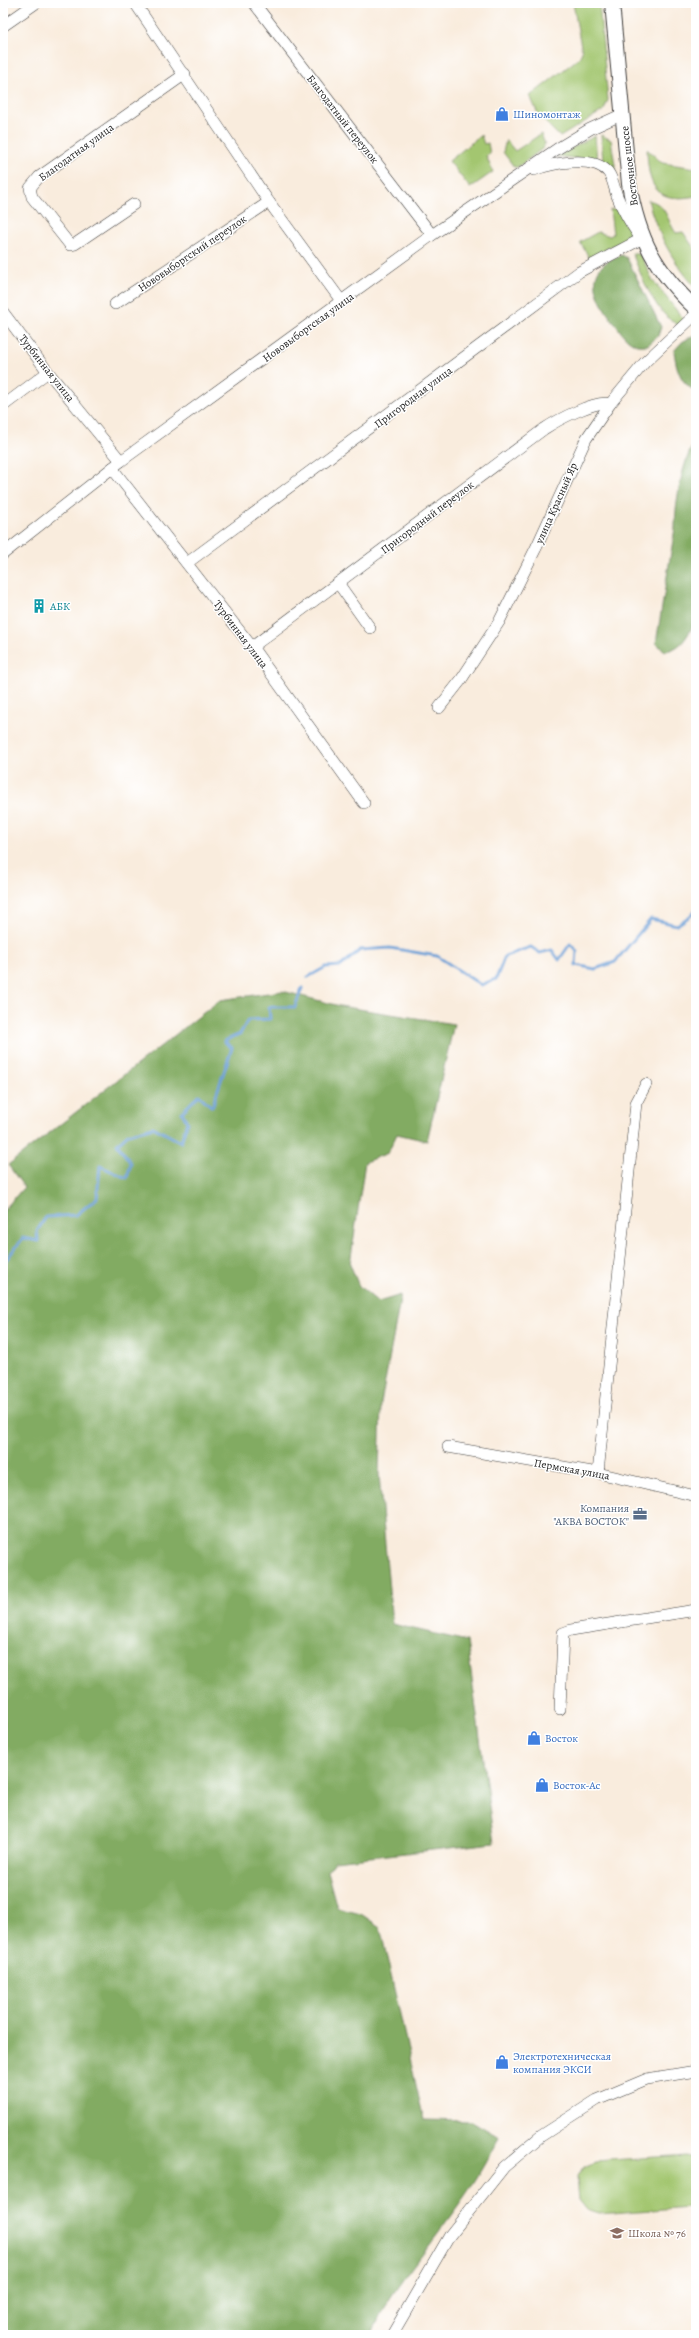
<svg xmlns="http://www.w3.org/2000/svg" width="699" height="2338" font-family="Alegreya,serif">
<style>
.green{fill:#a3c66f;stroke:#607146}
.forest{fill:#82ab62;stroke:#4f643f}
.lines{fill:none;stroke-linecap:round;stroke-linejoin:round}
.stream{stroke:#689dd5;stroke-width:3}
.minor-casing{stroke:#3d3b39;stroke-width:12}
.major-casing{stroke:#3d3b39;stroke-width:16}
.minor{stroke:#fff;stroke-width:11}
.major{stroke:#fff;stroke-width:14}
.labels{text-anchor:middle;stroke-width:3;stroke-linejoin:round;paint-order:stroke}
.shop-label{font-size:11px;fill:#366cbe;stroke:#fff;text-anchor:start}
.street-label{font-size:11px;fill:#1c1c1c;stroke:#fff}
.culture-label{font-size:11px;fill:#0d838f;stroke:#fff;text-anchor:start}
.service-label{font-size:11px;fill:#4e5e75;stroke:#fff;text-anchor:end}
.education-label{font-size:11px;fill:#785e54;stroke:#fff;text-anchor:start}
</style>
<rect width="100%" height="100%" fill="#fff"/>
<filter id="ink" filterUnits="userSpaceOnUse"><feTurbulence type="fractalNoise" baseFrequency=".025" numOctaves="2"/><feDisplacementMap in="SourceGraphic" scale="8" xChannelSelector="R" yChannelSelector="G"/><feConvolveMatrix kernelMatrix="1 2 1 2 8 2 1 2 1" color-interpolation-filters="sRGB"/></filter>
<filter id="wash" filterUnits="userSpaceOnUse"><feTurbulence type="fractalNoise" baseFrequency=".012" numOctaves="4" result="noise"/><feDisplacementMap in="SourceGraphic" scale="16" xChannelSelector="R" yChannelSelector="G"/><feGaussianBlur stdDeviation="0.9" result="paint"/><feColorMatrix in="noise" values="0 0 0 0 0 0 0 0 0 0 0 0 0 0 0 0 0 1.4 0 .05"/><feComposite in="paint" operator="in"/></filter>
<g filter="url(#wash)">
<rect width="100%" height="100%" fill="#f9ecdd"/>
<!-- green -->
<g class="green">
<polygon points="573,3 599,3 608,100 604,110 560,137 539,116 530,96 579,58 582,52"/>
<polygon points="541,134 545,144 542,149 518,167 514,167 503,152 506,140 515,151"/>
<polygon points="481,135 484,144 488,143 490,154 486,156 493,172 470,188 449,161"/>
<polygon points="601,135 611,140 616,171 603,162"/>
<polygon points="595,136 597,161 557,156"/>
<path d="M647,149l15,14 34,5v28c-41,8 -48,-10 -49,-47z"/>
<path d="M648,200c19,4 18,19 28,33l7,-1 13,19v37c-23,-26 -39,-54 -48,-88z"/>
<path d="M619,209c5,9 14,20 10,31l-17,6 -22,13 -10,-17 18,-10 12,4 3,-2 -3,-24z"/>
<path d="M632,253l9,2 11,24 32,41 -1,7c-27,-9 -41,-50 -51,-74z"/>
<polygon points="687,2155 696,2158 696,2205 689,2207 599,2214 587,2210 579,2200 577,2177 584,2167 595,2161"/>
</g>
<!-- forest -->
<g class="forest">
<path d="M622,255l5,3 34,69 -3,9 -10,9c-5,0 -11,1 -15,-2 -7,-3 -13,-12 -17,-18 -20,-25 -36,-57 6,-70z"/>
<path d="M696,334v57c-16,-7 -20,-24 -22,-40l8,-9z"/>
<path d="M696,440v179c-7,14 -13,30 -31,32l-9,-8 19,-115c0,-24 7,-68 21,-88z"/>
<path d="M282,991l58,15 114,18 -27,117 -30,-7 -9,19 -23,9 -15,102 9,22 19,16 23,-7 -20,108 -2,71 13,150 75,17 27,202 -159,18 -8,10 10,37 24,6 19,13 44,193 48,1 27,16c-27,59 -72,106 -108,160 -8,11 -13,25 -20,38h-368v-1124l21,-24 -16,-22 212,-165z"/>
</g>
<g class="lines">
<!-- stream -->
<g class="stream">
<polyline points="308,977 326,967 341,966 360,950 390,948 437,956 481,985 496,979 505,956 531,947 540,953 552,950 559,960 570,944 577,951 576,965 595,969 615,962 651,919 677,925 693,914 696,909"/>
<polyline points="3,1261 5,1261 23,1238 38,1241 37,1231 46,1217 76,1215 97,1198 100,1166 127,1178 131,1163 117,1144 128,1134 153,1127 181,1142 187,1122 182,1112 199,1095 212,1107 232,1048 224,1041 240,1034 248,1020 270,1019 269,1007 295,1007 302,988"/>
</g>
</g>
</g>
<g filter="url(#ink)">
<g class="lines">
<defs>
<g id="minor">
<polyline points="135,3 269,202 342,302"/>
<polyline points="254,3 432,235"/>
<polyline points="3,26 36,3"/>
<path d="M534,170c18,-7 59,-15 74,2 6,8 6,18 10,26 5,13 13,26 21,38"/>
<polyline points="134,204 75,244 70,245 32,197 30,188 39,177 185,74"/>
<polyline points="115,304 269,202"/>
<polyline points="3,312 48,372 121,461"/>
<polyline points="3,406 48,372"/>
<polyline points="112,468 252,647 364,803"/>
<polyline points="3,554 121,461 432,235 557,149 590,129 623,114"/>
<polyline points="187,563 579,272 643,238"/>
<polyline points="338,583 370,628"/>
<path d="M252,647l292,-218c12,-8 52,-30 66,-25"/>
<polyline points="439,708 461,680 499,622 537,546 586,439 610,404 645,362 696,314"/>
<polyline points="448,1447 598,1473 696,1496"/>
<polyline points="598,1473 636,1103 646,1084"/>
<polyline points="560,1709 563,1633 571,1630 696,1610"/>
<polyline points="392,2335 450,2235 504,2167 541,2136 597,2100 647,2079 696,2071"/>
</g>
<path id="major" d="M612,3l17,181c10,56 26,86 67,125"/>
</defs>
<!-- minor casing -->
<use href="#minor" class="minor-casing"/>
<!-- major casing -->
<use href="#major" class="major-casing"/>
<!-- minor -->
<use href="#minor" class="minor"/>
<!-- major -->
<use href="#major" class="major"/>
</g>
</g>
<!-- icons -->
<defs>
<symbol id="shop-bare" viewBox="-9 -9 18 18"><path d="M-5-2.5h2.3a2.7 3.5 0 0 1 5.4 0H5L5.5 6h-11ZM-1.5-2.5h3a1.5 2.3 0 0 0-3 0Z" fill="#3f7fe0" stroke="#fff" stroke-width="2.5" paint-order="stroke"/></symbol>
<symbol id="building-bare" viewBox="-9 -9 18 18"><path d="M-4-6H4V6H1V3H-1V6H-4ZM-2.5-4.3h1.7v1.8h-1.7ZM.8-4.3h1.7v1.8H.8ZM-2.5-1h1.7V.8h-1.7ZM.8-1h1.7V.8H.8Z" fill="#0f9aa8" stroke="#fff" stroke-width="2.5" paint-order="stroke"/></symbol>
<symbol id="office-bare" viewBox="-9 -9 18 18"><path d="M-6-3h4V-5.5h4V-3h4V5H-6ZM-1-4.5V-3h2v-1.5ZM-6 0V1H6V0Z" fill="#5c6f8a" stroke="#fff" stroke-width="2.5" paint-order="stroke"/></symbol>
<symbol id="school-bare" viewBox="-9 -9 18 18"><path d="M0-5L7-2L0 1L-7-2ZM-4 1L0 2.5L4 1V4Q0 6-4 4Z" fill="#8d6e63" stroke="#fff" stroke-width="2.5" paint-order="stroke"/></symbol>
</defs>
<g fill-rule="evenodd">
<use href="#shop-bare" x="492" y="104" width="20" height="20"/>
<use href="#building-bare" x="29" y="596" width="20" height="20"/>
<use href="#office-bare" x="630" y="1504" width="20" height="20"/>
<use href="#shop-bare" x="524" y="1728" width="20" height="20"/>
<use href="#shop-bare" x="532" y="1775" width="20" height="20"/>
<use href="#shop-bare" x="492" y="2052" width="20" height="20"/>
<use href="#school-bare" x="607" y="2223" width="20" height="20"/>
</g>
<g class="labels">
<!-- shop labels -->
<g class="shop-label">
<text x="513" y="118">Шиномонтаж</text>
<text x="545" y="1742">Восток</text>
<text x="553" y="1789">Восток-Ас</text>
<text x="513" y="2060">Электротехническая<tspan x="513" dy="13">компания ЭКСИ</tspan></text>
</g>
<!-- street labels -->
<g class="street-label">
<text transform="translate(343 119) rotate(52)" y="4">Благодатный переулок</text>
<text transform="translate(76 152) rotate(-36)" y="4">Благодатная улица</text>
<text transform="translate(629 166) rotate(-97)" y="4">Восточное шоссе</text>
<text transform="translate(192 253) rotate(-34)" y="4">Нововыборгский переулок</text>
<text transform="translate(308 327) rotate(-36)" y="4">Нововыборгская улица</text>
<text transform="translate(47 368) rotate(52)" y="4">Турбинная улица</text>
<text transform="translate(413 397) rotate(-37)" y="4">Пригородная улица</text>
<text transform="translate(556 503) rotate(-66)" y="4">улица Красный Яр</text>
<text transform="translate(427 517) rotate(-37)" y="4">Пригородный переулок</text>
<text transform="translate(241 634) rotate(53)" y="4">Турбинная улица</text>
<text transform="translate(572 1469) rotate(10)" y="4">Пермская улица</text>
</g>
<!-- culture labels -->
<g class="culture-label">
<text x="50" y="610">АБК</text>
</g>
<!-- service labels -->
<g class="service-label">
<text x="629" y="1512">Компания<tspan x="629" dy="13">"АКВА ВОСТОК"</tspan></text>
</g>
<!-- education labels -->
<g class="education-label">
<text x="628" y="2237">Школа № 76</text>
</g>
</g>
<!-- margin -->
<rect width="699" height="2338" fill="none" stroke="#fff" stroke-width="16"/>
</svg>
